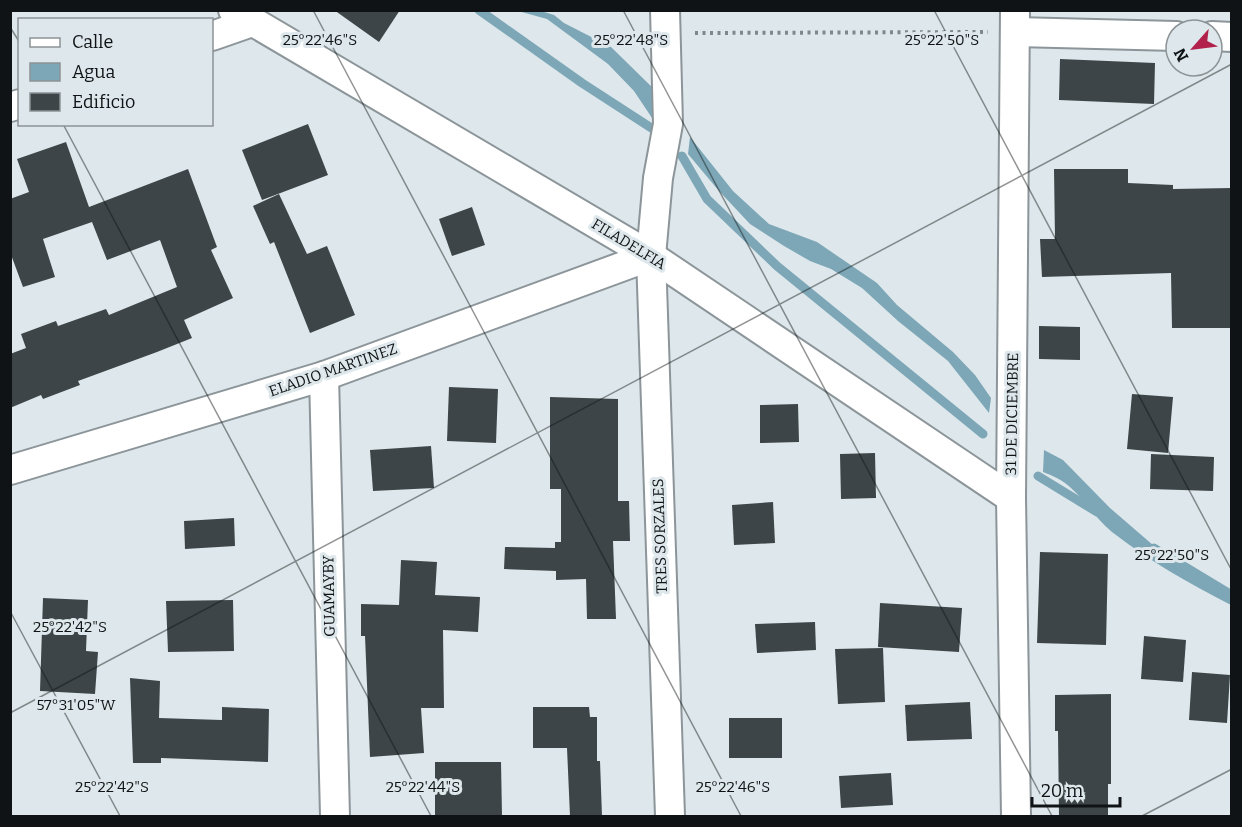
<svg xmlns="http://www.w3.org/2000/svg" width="1242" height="827" font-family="Bitter,serif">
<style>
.water{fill:#7da7b7}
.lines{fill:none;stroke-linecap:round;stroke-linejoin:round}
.stream{stroke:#7da7b7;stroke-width:9}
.building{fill:#3d4548}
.street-casing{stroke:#8c9599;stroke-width:32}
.path{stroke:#80878a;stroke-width:4;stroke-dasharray:3 4.5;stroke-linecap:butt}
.street{stroke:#fff;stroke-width:28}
.ticks{fill:none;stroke:#101315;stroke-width:1.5;stroke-opacity:0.45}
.labels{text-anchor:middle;stroke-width:6;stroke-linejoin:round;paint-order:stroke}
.street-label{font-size:15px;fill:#101315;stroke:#dee8ec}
.ticks-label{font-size:15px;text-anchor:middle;fill:#101315;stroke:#dee8ec;stroke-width:6;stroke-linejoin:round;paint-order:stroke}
</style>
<rect width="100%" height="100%" fill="#dee8ec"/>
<!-- water -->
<g class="water">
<polygon points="518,11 541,11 554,15 564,23 611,47 658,93 656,124 634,91 608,64 547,19"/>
<polygon points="690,137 733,191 769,224 817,242 877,283 897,305 953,352 975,375 991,398 989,413 948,361 898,321 862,288 831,269 810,261 784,246 750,224 719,191 688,154"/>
<path d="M1044,450l19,10 47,48 65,56 56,34v7c-41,-21 -82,-44 -119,-73 -17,-14 -26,-31 -41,-44 -8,-8 -18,-12 -28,-16z"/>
</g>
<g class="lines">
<!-- stream -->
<g class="stream">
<polyline points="479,10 582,83 656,131"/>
<polyline points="682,156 707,199 777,266 983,434"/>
<polyline points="1038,476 1097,512"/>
<polyline points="1154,548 1232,595"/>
</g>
</g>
<!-- building -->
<g class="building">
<polygon points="334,10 400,10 379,42"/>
<polygon points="1060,59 1155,63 1154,104 1059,100"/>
<polygon points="308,124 328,175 262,200 242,150"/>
<polygon points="66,142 89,207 188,169 217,247 211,250 233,298 184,320 192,338 157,352 78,381 80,385 43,399 41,395 10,408 10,354 26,348 21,334 56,321 58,326 106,309 109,315 177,287 160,240 107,260 92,222 43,239 55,277 23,287 10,252 10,199 29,192 17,159"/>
<polygon points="1054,169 1128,169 1128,183 1173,185 1173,189 1232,188 1232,328 1172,328 1171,273 1042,277 1040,239 1055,239"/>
<polygon points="279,194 307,254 327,246 355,315 310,333 274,242 270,244 253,206"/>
<polygon points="472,207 485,245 452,256 439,219"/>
<polygon points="1039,326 1080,327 1080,360 1039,359"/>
<polygon points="449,387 498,389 496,443 447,441"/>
<polygon points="1132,394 1173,397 1168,453 1127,449"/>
<polygon points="550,397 618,399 618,501 629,501 630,541 613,541 616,619 587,619 586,579 556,580 556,571 504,569 505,547 555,548 555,542 561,542 561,489 550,489"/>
<polygon points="798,404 799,442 760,443 760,405"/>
<polygon points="431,446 434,488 373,491 370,450"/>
<polygon points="875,453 876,498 841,499 840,454"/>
<polygon points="1151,454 1214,457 1213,491 1150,489"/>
<polygon points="773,502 775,543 734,545 732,505"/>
<polygon points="234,518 235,546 185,549 184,521"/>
<polygon points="1040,552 1108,554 1106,645 1037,643"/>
<polygon points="401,560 437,562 435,595 480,597 478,632 443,630 444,708 421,708 424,753 370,757 365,636 361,636 361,604 399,605"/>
<polygon points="43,598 88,600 86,651 98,652 95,694 40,691"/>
<polygon points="233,600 234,651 168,652 166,601"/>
<polygon points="880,603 962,608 959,652 878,647"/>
<polygon points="815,622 816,650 757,653 755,624"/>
<polygon points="1144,636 1186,640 1183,682 1141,679"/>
<polygon points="883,648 885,702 838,704 835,649"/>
<polygon points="1192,672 1230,675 1227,723 1189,720"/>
<polygon points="130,678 160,681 159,718 222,720 222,707 269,709 268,762 161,758 161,763 133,763"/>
<polygon points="1111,694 1111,784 1108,784 1108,816 1059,816 1058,731 1055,731 1055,695"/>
<polygon points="970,702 972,739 907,741 905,705"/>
<polygon points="533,707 589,707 590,717 597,717 597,761 600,761 602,816 570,816 567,748 533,748"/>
<rect x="729" y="718" width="53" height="40"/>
<polygon points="435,762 501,762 502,816 435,816"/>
<polygon points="891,773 893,805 841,808 839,776"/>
</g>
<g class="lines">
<defs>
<g id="street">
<polyline points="233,10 651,256 1011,498"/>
<polyline points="665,10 668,124 658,178 651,256 670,816"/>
<polyline points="1015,10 1011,498 1016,816"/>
<polyline points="1015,32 1176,36"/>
<polyline points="212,36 252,22"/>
<polyline points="1212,36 1232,37"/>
<polyline points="10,107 20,104"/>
<polyline points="324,376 335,816"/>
<polyline points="10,470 324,376 651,256"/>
</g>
</defs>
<!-- street casing -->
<use href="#street" class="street-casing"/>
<!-- path -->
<polyline class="path" points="695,33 988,32"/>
<!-- street -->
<use href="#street" class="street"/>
</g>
<!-- ticks -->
<path class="ticks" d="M313,10l428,806M623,10l429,806M934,10l298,561M10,27l10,16M63,124l368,692M10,611l110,205M10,713l1222,-649M1142,816l90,-47"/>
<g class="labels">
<!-- street labels -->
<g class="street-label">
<text transform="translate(629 244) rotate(31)" y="5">FILADELFIA</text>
<text transform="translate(333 370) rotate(-19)" y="5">ELADIO MARTINEZ</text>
<text transform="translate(1012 414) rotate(-89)" y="5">31 DE DICIEMBRE</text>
<text transform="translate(660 536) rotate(-92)" y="5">TRES SORZALES</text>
<text transform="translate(329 596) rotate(-91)" y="5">GUAMAYBY</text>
</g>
</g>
<g class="ticks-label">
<text x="320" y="45">25°22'46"S</text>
<text x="631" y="45">25°22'48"S</text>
<text x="942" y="45">25°22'50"S</text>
<text x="1172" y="560">25°22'50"S</text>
<text x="70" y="632">25°22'42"S</text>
<text x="76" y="710">57°31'05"W</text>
<text x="112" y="792">25°22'42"S</text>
<text x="423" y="792">25°22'44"S</text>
<text x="733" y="792">25°22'46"S</text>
</g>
<!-- border -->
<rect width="1242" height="827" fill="none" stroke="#101315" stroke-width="24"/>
<!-- legend -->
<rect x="18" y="18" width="195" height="108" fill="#dee8ec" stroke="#8c9396" stroke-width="1.5"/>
<rect x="30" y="38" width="30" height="9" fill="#ffffff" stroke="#8c9396" stroke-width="1.5"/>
<text x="72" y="48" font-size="18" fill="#101315">Calle</text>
<rect x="30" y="63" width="30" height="18" fill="#7da7b7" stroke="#8c9396" stroke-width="1.5"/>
<text x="72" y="78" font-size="18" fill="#101315">Agua</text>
<rect x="30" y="93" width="30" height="18" fill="#3d4548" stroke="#8c9396" stroke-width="1.5"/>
<text x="72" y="108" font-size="18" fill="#101315">Edificio</text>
<!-- north arrow -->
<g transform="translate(1194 48) rotate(242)"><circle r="28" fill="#dee8ec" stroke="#8c9396" stroke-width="1.5"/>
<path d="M0-4.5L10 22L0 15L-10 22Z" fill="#b2214c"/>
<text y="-9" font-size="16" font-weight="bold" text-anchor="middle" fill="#101315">N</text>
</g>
<!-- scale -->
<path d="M1032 797v9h88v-9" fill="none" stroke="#101315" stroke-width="3"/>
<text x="1041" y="797" font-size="18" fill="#101315" stroke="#dee8ec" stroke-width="4.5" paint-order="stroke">20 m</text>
</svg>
